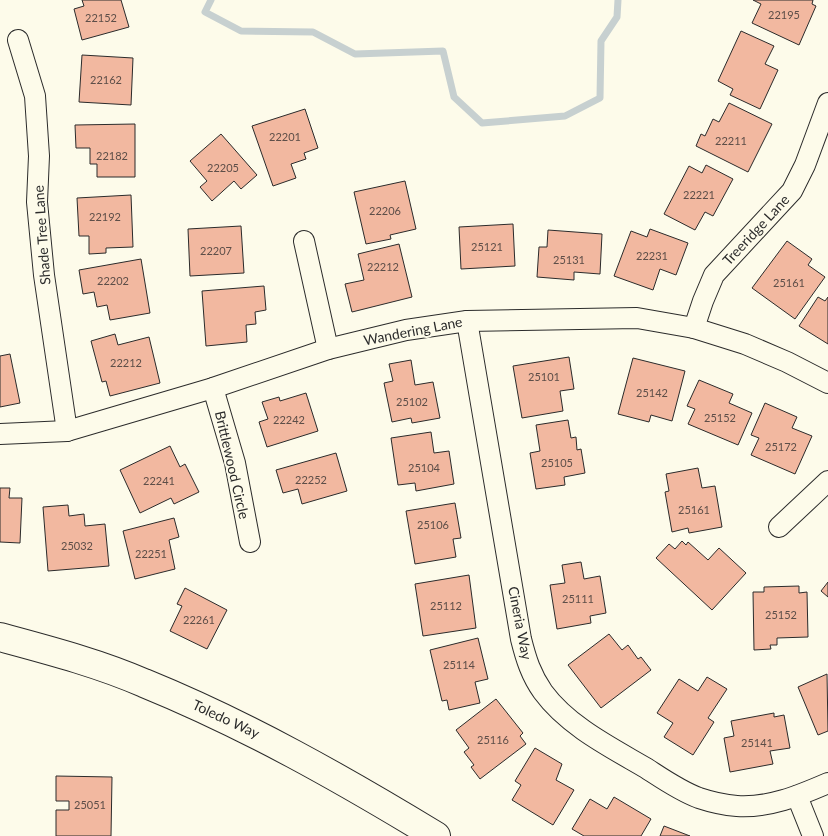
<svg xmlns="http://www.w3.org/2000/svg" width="828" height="836" font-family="Lato,sans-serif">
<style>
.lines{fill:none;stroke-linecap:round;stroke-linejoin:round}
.stream{stroke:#c7d0d0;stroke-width:7}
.building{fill:#f2b8a0;stroke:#2b2b2b}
.street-casing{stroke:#2b2b2b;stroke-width:22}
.secondary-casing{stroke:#2b2b2b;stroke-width:30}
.street{stroke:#fdfbea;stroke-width:20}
.secondary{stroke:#fdfbea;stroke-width:28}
.labels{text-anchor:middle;stroke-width:4;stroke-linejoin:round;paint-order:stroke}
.number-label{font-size:11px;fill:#5d4e48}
.street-label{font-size:14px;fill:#2b2b2b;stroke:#fdfbea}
</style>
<rect width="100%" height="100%" fill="#fdfbea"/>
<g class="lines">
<!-- stream -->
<polyline class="stream" points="211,0 205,12 241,31 313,32 355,54 443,51 454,97 482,123 565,116 600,98 601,41 617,17 618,0"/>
</g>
<!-- building -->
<g class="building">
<polygon points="82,0 121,0 129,27 82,40 74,9 84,6"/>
<polygon points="753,0 813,0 812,4 816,6 799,45 752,23 761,4"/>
<polygon points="741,31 774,46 765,64 778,70 760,109 730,95 733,89 718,81"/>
<polygon points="82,55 133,58 131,105 79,102"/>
<polygon points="729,103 772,124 748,172 696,146 701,134 705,136 713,119 719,122"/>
<polygon points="305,109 318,148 304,153 306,159 291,164 296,178 273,186 252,126"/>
<polygon points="135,124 135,177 97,177 97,164 90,164 90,148 76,148 75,125"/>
<polygon points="221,134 257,175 241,189 234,181 212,201 200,187 207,181 190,161"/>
<polygon points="706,165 733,179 713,216 705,212 695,230 664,214 689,166 702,173"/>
<polygon points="405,181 416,229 390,235 391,239 366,244 354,192"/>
<polygon points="131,195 133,247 106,248 106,253 89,254 89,236 79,236 77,198"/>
<polygon points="513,224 515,266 461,269 459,227"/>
<polygon points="241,226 244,273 190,276 188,229"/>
<polygon points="650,229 688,243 676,275 660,269 653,290 614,276 631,231 647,237"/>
<polygon points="548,230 602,234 600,274 574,272 574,280 537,277 539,247 547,247"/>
<polygon points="787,241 812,259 808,265 825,277 795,319 752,288"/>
<polygon points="399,244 412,297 352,312 345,284 364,280 358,254"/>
<polygon points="141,259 150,313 110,320 107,305 97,307 94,292 83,294 79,270"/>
<polygon points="264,286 266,310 255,312 256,324 246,325 247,342 206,346 202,291"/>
<polygon points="818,297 825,301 828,297 828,344 799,326"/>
<polygon points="115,334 118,345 149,337 160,383 110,396 106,381 102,382 91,341"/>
<polygon points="10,354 20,403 0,407 0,356"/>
<polygon points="569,357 574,389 560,391 563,411 522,418 513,366"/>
<polygon points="633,358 685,371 672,421 651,415 649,422 618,414"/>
<polygon points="411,360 415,385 433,382 440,418 412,423 411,418 392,422 384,383 393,381 389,364"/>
<polygon points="699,380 733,394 729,403 752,413 738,445 688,424 695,409 687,406"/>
<polygon points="306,393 318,431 267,447 259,422 268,419 262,402 279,397 280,401"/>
<polygon points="765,403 797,417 792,428 812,436 795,474 751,455 759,438 751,435"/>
<polygon points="568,420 571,438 576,437 577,450 581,449 585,473 564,477 565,485 536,489 530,453 540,451 536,425"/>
<polygon points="431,432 434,453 449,451 454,484 416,491 415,483 398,485 391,438"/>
<polygon points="170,446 180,467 185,464 199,492 174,504 171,498 140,513 120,470"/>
<polygon points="336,453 347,491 302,504 298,489 283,493 276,470"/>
<polygon points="698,468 702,488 715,486 722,527 689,533 688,528 672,532 665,492 669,491 666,474"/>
<polygon points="0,488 10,488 9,498 22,498 20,543 0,542"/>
<polygon points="455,503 461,538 453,539 456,557 415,564 406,511"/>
<polygon points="68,505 69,516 84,514 85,526 105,524 109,566 48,571 43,507"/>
<polygon points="174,518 179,537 169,540 175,569 135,579 123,531"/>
<polygon points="682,541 686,545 688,542 708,560 719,548 746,573 712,610 656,558 669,544 675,549"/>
<polygon points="581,562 584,579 600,576 606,613 590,616 591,623 557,629 550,585 565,583 562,565"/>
<polygon points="469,575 476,628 423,636 415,584"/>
<polygon points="828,582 828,597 821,591"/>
<polygon points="799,586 799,593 807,592 808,637 777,638 777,645 770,645 771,649 754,650 753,592 764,592 764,587"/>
<polygon points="185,588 227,610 207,649 170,631 182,606 177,604"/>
<polygon points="609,634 622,650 628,645 638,659 641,657 651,670 601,708 568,665"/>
<polygon points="478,638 488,679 475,682 480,703 449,710 447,700 442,701 430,650"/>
<polygon points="827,674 828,731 818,735 798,687"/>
<polygon points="707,677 727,689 708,718 714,722 693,755 664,737 673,723 657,713 679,679 698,691"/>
<polygon points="496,699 523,733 520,736 526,744 480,779 471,767 474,765 464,752 469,748 456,730"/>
<polygon points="774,713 774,717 784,715 790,748 770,751 773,764 730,772 724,738 734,736 731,721"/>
<polygon points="535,748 562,764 556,780 574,790 553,825 512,800 521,785 515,781"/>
<polygon points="56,776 112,777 111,836 56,836 56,810 69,810 69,801 56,801"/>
<polygon points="614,797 651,819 641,836 584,836 572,829 590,799 607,809"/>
<polygon points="664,826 690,836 660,836"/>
</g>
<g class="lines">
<defs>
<g id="street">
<polyline points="18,40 35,96 39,156 37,202 44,275 67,431"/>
<polyline points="304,241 328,349"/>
<path d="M467,321l54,318c5,20 10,36 22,53 25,34 67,55 103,76 17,11 34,23 53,30 12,4 25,7 38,8 32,2 61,-10 91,-23"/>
<polyline points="694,328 703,301 714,275 792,191 805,165 828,103"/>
<polyline points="213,388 235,463 250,542"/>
<polyline points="0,434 67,431 213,388 328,349 406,330 467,321 637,318 694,328 745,344 787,362 828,383"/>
<polyline points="779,527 828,481"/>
<polyline points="797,796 813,836"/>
</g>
<path id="secondary" d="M0,637c48,13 98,26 144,46 103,42 198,96 292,153"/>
</defs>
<!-- street casing -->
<use href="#street" class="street-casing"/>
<!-- secondary casing -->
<use href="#secondary" class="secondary-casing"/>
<!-- street -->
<use href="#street" class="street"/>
<!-- secondary -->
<use href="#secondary" class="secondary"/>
</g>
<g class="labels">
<!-- number labels -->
<g class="number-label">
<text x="784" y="19">22195</text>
<text x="101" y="22">22152</text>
<text x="106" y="84">22162</text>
<text x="285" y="141">22201</text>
<text x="731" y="145">22211</text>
<text x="112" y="160">22182</text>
<text x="223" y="172">22205</text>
<text x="699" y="199">22221</text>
<text x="385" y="215">22206</text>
<text x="105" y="221">22192</text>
<text x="487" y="251">25121</text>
<text x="216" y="255">22207</text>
<text x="652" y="260">22231</text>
<text x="569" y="264">25131</text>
<text x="383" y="271">22212</text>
<text x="113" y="285">22202</text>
<text x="789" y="287">25161</text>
<text x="126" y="367">22212</text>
<text x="544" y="381">25101</text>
<text x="652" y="397">25142</text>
<text x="412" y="406">25102</text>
<text x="720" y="422">25152</text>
<text x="289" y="424">22242</text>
<text x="781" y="451">25172</text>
<text x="557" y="467">25105</text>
<text x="424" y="472">25104</text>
<text x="311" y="484">22252</text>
<text x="159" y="485">22241</text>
<text x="694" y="514">25161</text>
<text x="433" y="529">25106</text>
<text x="77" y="550">25032</text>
<text x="151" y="558">22251</text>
<text x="578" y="603">25111</text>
<text x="446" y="610">25112</text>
<text x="781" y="619">25152</text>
<text x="199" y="624">22261</text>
<text x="459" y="669">25114</text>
<text x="493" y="744">25116</text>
<text x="757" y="747">25141</text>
<text x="90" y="809">25051</text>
</g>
<!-- street labels -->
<g class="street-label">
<text transform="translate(756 230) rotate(-47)" y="5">Treeridge Lane</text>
<text transform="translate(42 235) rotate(-94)" y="5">Shade Tree Lane</text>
<text transform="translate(413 331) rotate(-11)" y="5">Wandering Lane</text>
<text transform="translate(232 465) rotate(77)" y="5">Brittlewood Circle</text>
<text transform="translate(520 623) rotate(79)" y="5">Cineria Way</text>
<text transform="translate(226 719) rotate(25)" y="5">Toledo Way</text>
</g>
</g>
</svg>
